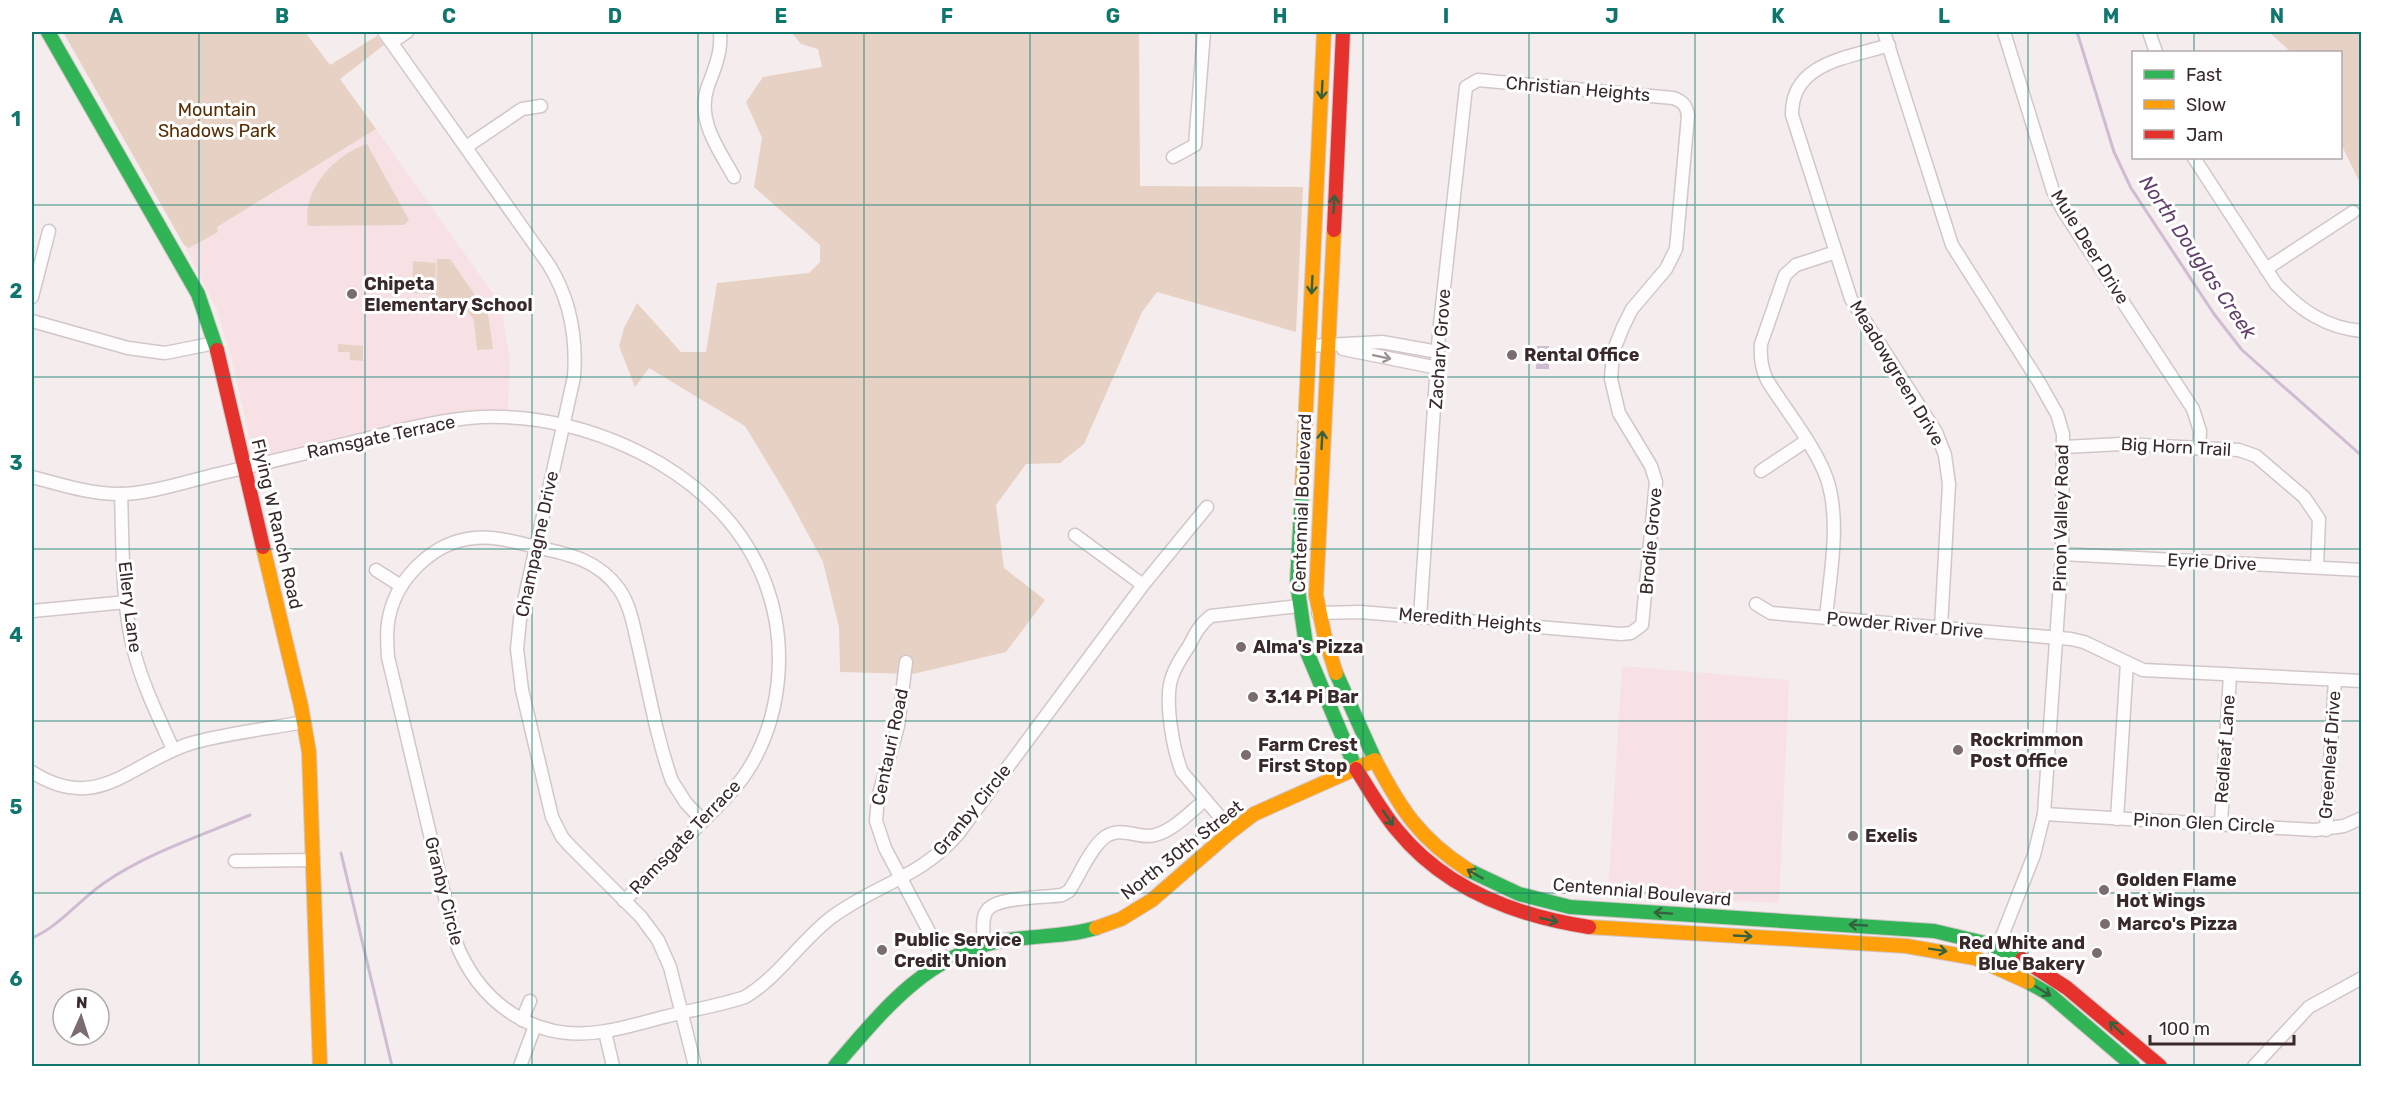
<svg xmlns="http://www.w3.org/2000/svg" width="2393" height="1098" font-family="Rubik,sans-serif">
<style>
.built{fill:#f7e1e4}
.green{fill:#e7d1c4}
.water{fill:#cfbcd2}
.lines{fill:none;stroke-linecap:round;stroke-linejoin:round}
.stream{stroke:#cfbcd2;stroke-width:3}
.street-casing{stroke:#d3c6c8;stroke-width:15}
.fast-casing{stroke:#d3c6c8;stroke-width:16}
.slow-casing{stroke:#d3c6c8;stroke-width:16}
.jam-casing{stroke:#d3c6c8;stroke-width:16}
.street{stroke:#fefcfc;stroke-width:12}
.fast{stroke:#30b455;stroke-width:14}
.slow{stroke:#ff9f0a;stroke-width:14}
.jam{stroke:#e5322d;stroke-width:14}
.oneway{stroke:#35613c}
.oneway2{stroke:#9c9294}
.grid{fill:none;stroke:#0f766e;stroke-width:1.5;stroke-opacity:0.55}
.poi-dot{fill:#7b6d6f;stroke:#fff;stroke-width:2}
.labels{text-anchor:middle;stroke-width:6;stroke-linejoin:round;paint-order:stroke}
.street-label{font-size:18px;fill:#39292b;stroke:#fff}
.park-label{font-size:18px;fill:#582c00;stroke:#fff}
.poi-label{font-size:18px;font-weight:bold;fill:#39292b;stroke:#fff;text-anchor:start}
.water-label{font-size:20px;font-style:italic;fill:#623f6c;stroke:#fff}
.neatline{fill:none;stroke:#0f766e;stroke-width:2}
.grid-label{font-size:20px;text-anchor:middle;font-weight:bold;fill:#0f766e}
</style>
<rect width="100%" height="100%" fill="#f5eced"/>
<!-- built -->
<g class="built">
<polygon points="376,129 501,305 510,361 508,410 478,410 430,416 260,456 254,452 251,446 235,372 217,310 184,245 189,248 218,232 217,227"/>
<polygon points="1622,666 1789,680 1779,903 1608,895"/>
</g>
<!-- green -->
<g class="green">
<polygon points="63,32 305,32 330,65 377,36 384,45 340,79 376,129 217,227 218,232 189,248 184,245"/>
<polygon points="791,32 1139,32 1140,186 1303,187 1296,332 1157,292 1142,312 1084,444 1060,463 1026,464 996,505 1004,568 1045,600 1006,652 913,674 840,672 839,627 823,562 788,497 745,426 649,368 635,387 619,346 624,328 637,303 681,352 706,352 717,283 809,273 820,262 820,245 754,187 762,138 746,102 763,77 822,67 818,49 801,44"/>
<polygon points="2269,32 2361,32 2361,185 2341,144 2340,52 2291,52"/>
<path d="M367,144l42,76 -5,5 -96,1c-7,-35 27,-72 59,-82z"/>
<polygon points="437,259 450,259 488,314 493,349 477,350 474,320 459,300 436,298"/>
<polygon points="413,261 436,263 434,294 412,293"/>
<polygon points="338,344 363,346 363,361 350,360 350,352 338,352"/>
</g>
<!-- water -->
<polygon class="water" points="1537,346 1549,346 1549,369 1536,369"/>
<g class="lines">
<!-- stream -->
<g class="stream">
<polyline points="2077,32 2114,152 2131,188 2214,314 2242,350 2362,456"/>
<polyline points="341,853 392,1066"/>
<path d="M32,938c28,-12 47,-38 72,-55 43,-30 99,-48 146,-68"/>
</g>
<defs>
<g id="street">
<path d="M384,32l165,233c21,34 28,72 25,112l-54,242 -3,30 5,41 30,127 10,20 8,9 71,71 17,23 12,27 25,99"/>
<path d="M720,32c2,19 -5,36 -12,54 -12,34 10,62 26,91"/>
<polyline points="1884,32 1952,245 2039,382 2057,414 2063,434 2062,554 2044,814 2034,855 1995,954"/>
<polyline points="2004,32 2053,191 2064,212 2193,409 2200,431 2199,449"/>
<polyline points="2149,32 2156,52"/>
<polyline points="392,42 407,32"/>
<path d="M1889,45c-40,13 -98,17 -97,70l59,184 85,133 9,23 4,29 -8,143"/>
<polyline points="466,147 522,109 541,106"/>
<polyline points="1173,157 1195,145 1204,32"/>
<path d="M2194,158l82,126c24,26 50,44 86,47"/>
<polyline points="2266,269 2353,212"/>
<polyline points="32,297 49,231"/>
<polyline points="32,321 128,348 165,353 215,343"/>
<polyline points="1309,346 1382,342 1438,352"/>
<polyline points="1343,349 1438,368"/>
<polyline points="2064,447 2121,444 2239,450 2256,456 2304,497 2319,519 2317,567"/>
<polyline points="1761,471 1806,441"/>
<path d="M32,477c28,7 57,17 87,17 31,0 69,-13 99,-20 46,-11 92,-22 139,-33 36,-9 73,-19 111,-23 67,-6 135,12 193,46 48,29 84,66 104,118 24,63 17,139 -21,194 -15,21 -35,39 -53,57 -22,23 -44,45 -67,68"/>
<path d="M121,494c2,51 0,112 14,161 9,33 24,63 38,94"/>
<polyline points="1075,535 1143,585"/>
<polyline points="2062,554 2362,570"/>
<polyline points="376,570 401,586"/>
<polyline points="1756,604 1771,613 2071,639 2084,642 2143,670 2362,681"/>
<polyline points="32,611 127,602"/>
<path d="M1318,613l42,-1 60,5 201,17 10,-1 11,-8 14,-143 -5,-16 -32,-53 -8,-34 2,-27 10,-25 9,-18 34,-40 10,-20 12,-133c-1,-10 -5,-15 -15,-18l-195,-18 -12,7 -27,246 -19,284"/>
<path d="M1826,618c4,-44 15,-96 1,-139 -11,-32 -42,-70 -60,-99 -6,-12 -7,-23 -6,-36l24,-69 11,-10 40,-13"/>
<polyline points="906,662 898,726 878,798 876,821 885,848 944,960"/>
<path d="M32,772c67,43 100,-11 160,-29 36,-10 75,-14 112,-21"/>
<polyline points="2044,814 2315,830 2344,826 2362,818"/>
<polyline points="2117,819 2127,663"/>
<path d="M703,821l-17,-18 -14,-22c-15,-42 -23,-88 -33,-132 -5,-20 -8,-43 -20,-60 -21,-29 -50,-35 -83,-42 -21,-5 -40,-11 -62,-9 -41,4 -77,40 -85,79 -3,13 -2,27 -1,40l67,283c24,64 81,104 151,91 19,-3 39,-9 58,-14 27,-7 54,-11 81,-20 34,-20 56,-57 87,-80 43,-32 89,-40 126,-83l185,-249 64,-78"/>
<polyline points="2221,823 2230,675"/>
<path d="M1231,830l-49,-58c-9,-22 -16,-65 -12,-88 3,-14 11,-26 19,-38 6,-12 11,-22 22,-30l88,-10"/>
<polyline points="2326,830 2335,680"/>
<polyline points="235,861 313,860"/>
<path d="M984,945c0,-10 -3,-24 2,-33 8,-16 59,-14 76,-17l7,-4c10,-15 22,-44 36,-54 17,-12 34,3 50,-2 19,-5 35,-23 50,-35"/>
<polyline points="522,1020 530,1001"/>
<polyline points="605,1032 613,1066"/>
<polyline points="520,1066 535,1026"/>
<polyline points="2254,1066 2309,1007 2362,978"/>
</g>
<g id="fast">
<polyline points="48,32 198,294 217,350"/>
<polyline points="1302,491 1297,583 1307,652 1356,769"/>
<polyline points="1336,673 1375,760"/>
<polyline points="1468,870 1519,894 1570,907 1934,931 1989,944 2022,959"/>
<polyline points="2028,982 2049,994 2133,1066"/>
<path d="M835,1066c46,-53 88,-108 161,-124 33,-7 67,-4 100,-14"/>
</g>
<g id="slow">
<polyline points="1334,230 1316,595 1325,638 1336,673"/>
<polyline points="1302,491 1324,32"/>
<polyline points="263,547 301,706 309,752 320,1066"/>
<polyline points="1589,927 1906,946 1975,958 2028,982"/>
<path d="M1096,928l25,-9 31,-19 76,-66 26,-20 121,-54c26,50 45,79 93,110"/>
</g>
<g id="jam">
<polyline points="1334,230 1343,32"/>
<polyline points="217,350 263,547"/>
<path d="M1356,769c13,20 25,42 41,61 48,59 119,86 192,97"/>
<polyline points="2022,959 2067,988 2160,1066"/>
</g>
</defs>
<!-- street casing -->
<use href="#street" class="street-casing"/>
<!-- fast casing -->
<use href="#fast" class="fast-casing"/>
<!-- slow casing -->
<use href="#slow" class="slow-casing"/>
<!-- jam casing -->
<use href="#jam" class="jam-casing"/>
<!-- street -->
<use href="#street" class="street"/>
<!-- fast -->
<use href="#fast" class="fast"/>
<!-- slow -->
<use href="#slow" class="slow"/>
<!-- jam -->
<use href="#jam" class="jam"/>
</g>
<!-- one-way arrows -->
<defs><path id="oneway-shaft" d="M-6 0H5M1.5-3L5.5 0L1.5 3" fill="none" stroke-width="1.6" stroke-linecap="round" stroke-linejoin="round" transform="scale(1.5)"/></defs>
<g class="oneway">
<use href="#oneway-shaft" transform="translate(1322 90) rotate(93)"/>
<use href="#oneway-shaft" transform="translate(1334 204) rotate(-87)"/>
<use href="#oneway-shaft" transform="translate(1312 285) rotate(93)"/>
<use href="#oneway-shaft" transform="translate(1322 440) rotate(-87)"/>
<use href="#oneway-shaft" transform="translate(1388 818) rotate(56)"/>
<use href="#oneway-shaft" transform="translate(1475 874) rotate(-150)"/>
<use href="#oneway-shaft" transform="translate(1663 913) rotate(-176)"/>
<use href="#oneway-shaft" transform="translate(1549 920) rotate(13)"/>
<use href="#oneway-shaft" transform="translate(1858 925) rotate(-177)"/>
<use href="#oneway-shaft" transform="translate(1743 936) rotate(3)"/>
<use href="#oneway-shaft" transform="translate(1938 950) rotate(9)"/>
<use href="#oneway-shaft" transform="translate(2043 991) rotate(32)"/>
<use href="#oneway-shaft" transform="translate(2116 1028) rotate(-138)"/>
</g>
<use class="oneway2" href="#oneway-shaft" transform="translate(1382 357) rotate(12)"/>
<!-- grid -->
<path class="grid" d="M199,32v1034M365,32v1034M532,32v1034M698,32v1034M864,32v1034M1030,32v1034M1196,32v1034M1363,32v1034M1529,32v1034M1695,32v1034M1861,32v1034M2028,32v1034M2194,32v20M2194,158v908M32,205h2330M32,377h2330M32,549h2330M32,721h2330M32,893h2330"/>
<!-- markers -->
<g class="poi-dot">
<circle cx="352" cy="294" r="6"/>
<circle cx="1512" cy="355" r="6"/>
<circle cx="1241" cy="647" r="6"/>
<circle cx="1253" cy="697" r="6"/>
<circle cx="1958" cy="750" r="6"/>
<circle cx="1246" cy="755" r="6"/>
<circle cx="1853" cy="836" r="6"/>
<circle cx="2104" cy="890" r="6"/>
<circle cx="2105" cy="924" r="6"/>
<circle cx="882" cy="950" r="6"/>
<circle cx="2097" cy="953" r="6"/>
</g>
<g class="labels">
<!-- street labels -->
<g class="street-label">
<text transform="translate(1578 89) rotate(5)" y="6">Christian Heights</text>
<text transform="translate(2090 247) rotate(58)" y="6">Mule Deer Drive</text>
<text transform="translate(1440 349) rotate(-86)" y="6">Zachary Grove</text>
<text transform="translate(1897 373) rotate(59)" y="6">Meadowgreen Drive</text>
<text transform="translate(381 437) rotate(-12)" y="6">Ramsgate Terrace</text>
<text transform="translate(2176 447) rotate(3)" y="6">Big Horn Trail</text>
<text transform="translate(1302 503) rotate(-88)" y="6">Centennial Boulevard</text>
<text transform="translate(2061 518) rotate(-89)" y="6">Pinon Valley Road</text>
<text transform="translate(277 524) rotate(77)" y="6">Flying W Ranch Road</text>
<text transform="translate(1651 541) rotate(-85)" y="6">Brodie Grove</text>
<text transform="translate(537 544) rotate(-78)" y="6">Champagne Drive</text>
<text transform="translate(2212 562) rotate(3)" y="6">Eyrie Drive</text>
<text transform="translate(130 607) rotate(83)" y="6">Ellery Lane</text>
<text transform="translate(1470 620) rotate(5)" y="6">Meredith Heights</text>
<text transform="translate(1905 625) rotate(5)" y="6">Powder River Drive</text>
<text transform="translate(890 747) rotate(-78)" y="6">Centauri Road</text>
<text transform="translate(2225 749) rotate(-86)" y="6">Redleaf Lane</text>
<text transform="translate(2330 755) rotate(-86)" y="6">Greenleaf Drive</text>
<text transform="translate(972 810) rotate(-51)" y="6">Granby Circle</text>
<text transform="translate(2204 823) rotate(3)" y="6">Pinon Glen Circle</text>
<text transform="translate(685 837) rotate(-46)" y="6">Ramsgate Terrace</text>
<text transform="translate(1182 850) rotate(-38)" y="6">North 30th Street</text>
<text transform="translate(444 891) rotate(76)" y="6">Granby Circle</text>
<text transform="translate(1642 892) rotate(5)" y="6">Centennial Boulevard</text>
</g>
<!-- park labels -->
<g class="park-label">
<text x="217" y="116">Mountain<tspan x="217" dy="21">Shadows Park</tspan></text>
</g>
<!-- poi labels -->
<g class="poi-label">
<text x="364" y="290">Chipeta<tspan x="364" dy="21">Elementary School</tspan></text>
<text x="1524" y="361">Rental Office</text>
<text x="1253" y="653">Alma's Pizza</text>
<text x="1265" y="703">3.14 Pi Bar</text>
<text x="1970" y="746">Rockrimmon<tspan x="1970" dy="21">Post Office</tspan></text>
<text x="1258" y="751">Farm Crest<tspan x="1258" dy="21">First Stop</tspan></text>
<text x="1865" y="842">Exelis</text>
<text x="2116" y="886">Golden Flame<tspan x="2116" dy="21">Hot Wings</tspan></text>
<text x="2117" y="930">Marco's Pizza</text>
<text x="894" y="946">Public Service<tspan x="894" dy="21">Credit Union</tspan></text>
<text x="2085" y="949" text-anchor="end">Red White and<tspan x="2085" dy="21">Blue Bakery</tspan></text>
</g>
<!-- water labels -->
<g class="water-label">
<text transform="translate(2198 257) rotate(56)" y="7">North Douglas Creek</text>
</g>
</g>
<!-- border -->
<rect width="2393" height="1098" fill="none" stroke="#ffffff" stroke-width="66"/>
<!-- legend -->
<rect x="2132" y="51" width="210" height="108" fill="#ffffff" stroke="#b0a9aa" stroke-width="1.5"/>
<rect x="2144" y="70" width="30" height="9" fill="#30b455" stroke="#b0a9aa" stroke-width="1.5"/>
<text x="2186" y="81" font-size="18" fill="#39292b">Fast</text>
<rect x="2144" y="100" width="30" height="9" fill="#ff9f0a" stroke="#b0a9aa" stroke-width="1.5"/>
<text x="2186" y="111" font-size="18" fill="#39292b">Slow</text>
<rect x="2144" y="130" width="30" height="9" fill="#e5322d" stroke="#b0a9aa" stroke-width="1.5"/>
<text x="2186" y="141" font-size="18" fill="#39292b">Jam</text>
<!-- north arrow -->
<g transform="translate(81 1017) rotate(3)"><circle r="28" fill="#ffffff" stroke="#b0a9aa" stroke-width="1.5"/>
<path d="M0-4.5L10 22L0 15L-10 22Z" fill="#7b6d6f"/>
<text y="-9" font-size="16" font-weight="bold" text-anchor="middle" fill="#39292b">N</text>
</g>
<!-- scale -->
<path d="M2150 1035v9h144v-9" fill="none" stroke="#39292b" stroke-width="3"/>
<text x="2159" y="1035" font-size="18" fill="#39292b" stroke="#ffffff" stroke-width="4.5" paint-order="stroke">100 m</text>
<rect x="33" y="33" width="2327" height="1032" class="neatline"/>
<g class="grid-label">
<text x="116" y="23">A</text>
<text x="282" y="23">B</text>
<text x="449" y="23">C</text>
<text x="615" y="23">D</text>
<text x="781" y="23">E</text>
<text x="947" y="23">F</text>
<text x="1113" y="23">G</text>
<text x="1280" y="23">H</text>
<text x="1446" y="23">I</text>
<text x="1612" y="23">J</text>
<text x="1778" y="23">K</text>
<text x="1944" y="23">L</text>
<text x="2111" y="23">M</text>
<text x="2277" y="23">N</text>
<text x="16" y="126">1</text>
<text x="16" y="298">2</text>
<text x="16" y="470">3</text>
<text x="16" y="642">4</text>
<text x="16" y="814">5</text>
<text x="16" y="986">6</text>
</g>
</svg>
